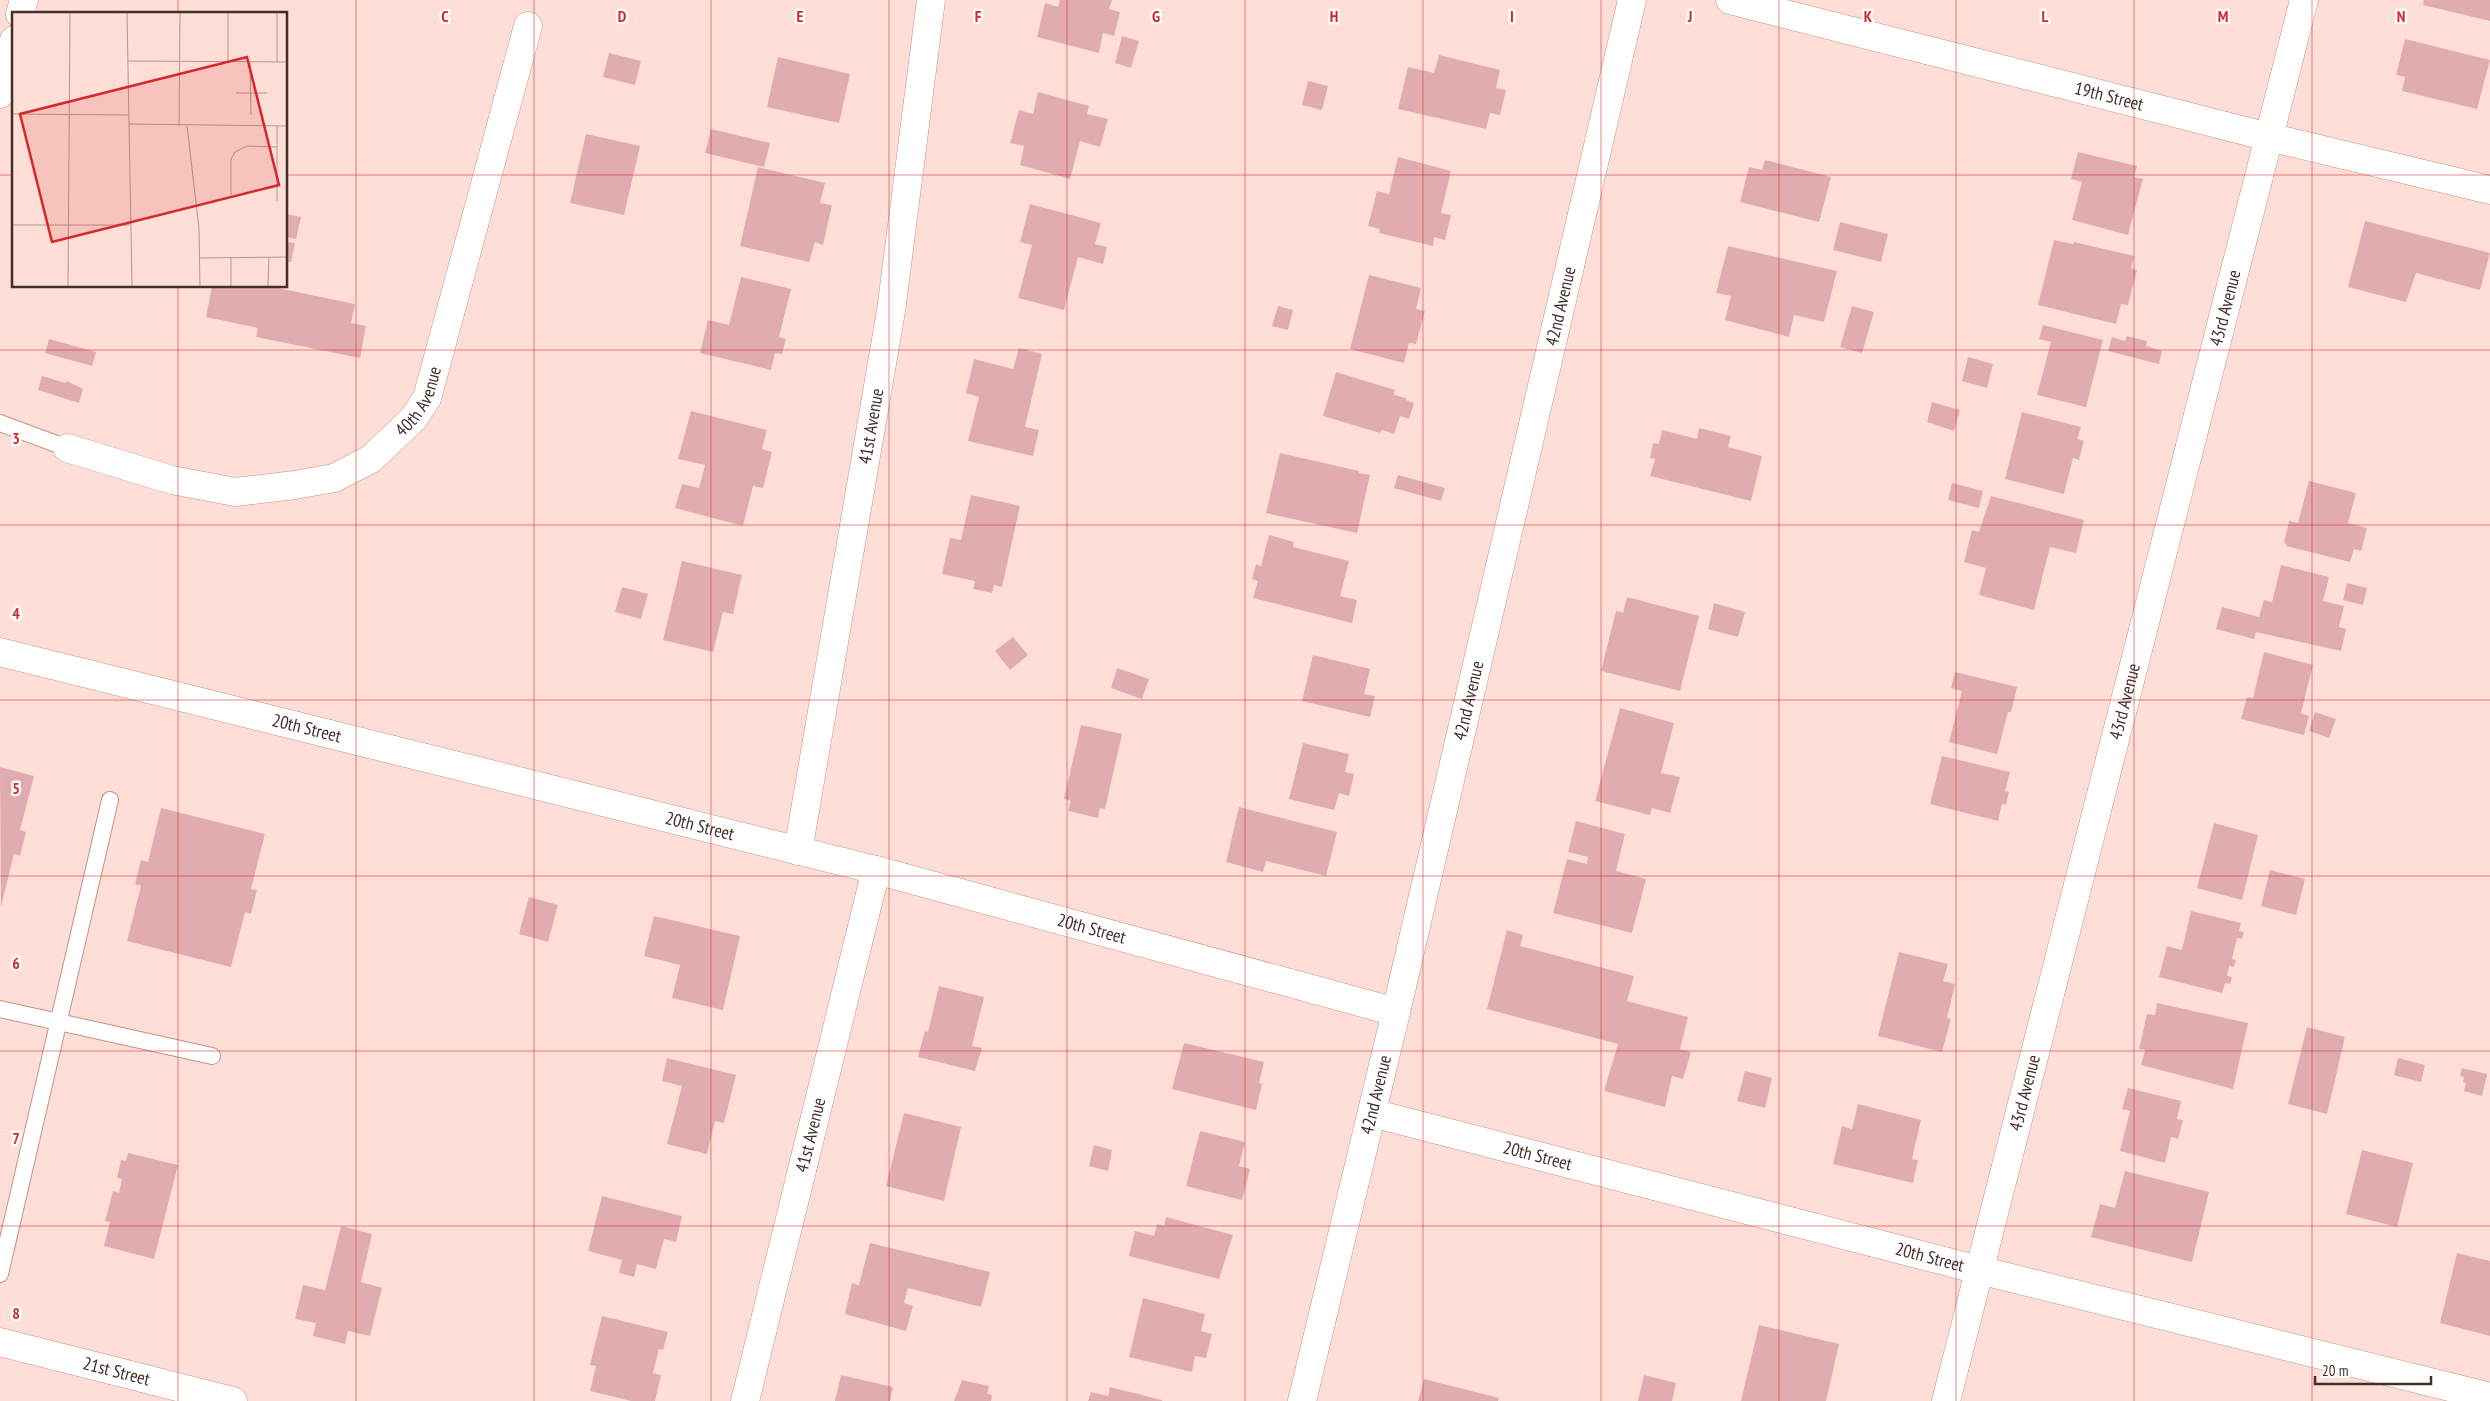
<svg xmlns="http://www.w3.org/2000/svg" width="2490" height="1401" font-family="'PT Sans Narrow',sans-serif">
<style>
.building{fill:#e1acb0}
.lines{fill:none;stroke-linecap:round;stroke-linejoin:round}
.lane-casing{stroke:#c39286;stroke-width:18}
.street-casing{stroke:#c39286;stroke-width:29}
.lane{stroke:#fff;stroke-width:16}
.street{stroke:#fff;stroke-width:28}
.grid{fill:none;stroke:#d62828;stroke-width:1;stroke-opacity:0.55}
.labels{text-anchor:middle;stroke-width:5;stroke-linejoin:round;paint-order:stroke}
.street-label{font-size:18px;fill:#432f2a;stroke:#fff}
.inset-road{fill:none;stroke:#b39891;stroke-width:1}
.view{fill:#d62828;fill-opacity:0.15;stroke:#d62828;stroke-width:2.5}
.inset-edge{fill:none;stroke:#432f2a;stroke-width:2.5}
.grid-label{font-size:16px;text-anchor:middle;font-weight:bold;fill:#d62828;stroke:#fff;stroke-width:5;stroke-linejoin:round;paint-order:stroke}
</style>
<rect width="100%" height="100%" fill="#feded6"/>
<!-- building -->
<g class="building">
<polygon points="1060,0 1112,0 1109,9 1120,12 1114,36 1103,33 1099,53 1037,37 1045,3 1058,7"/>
<polygon points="2424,0 2490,0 2490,21 2423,5"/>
<polygon points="1122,36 1139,41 1131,68 1115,63"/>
<polygon points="2405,39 2490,60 2477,109 2402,91 2405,77 2396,75"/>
<polygon points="609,53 641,61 635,85 603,77"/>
<polygon points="1439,55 1500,70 1496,88 1506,90 1500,115 1490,113 1486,129 1398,109 1408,67 1434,73"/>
<polygon points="778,57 850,74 839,123 767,107"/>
<polygon points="1308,81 1328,86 1322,110 1302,105"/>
<polygon points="1038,92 1089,106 1087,114 1108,119 1100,147 1080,141 1070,179 1020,165 1024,146 1010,143 1019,110 1033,114"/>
<polygon points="711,129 770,143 764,167 705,153"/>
<polygon points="586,134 640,146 624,215 570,203"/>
<polygon points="2078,152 2137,166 2134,177 2143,179 2128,235 2072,220 2082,182 2071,179"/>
<polygon points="1398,157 1451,171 1441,213 1451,215 1445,240 1434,237 1433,246 1379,233 1380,229 1368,226 1377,191 1389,194"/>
<polygon points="1765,160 1831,177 1819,222 1740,202 1749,167 1762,170"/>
<polygon points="758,167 825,183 820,203 832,205 823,245 815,242 809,262 740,246"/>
<polygon points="1030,204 1101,223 1095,244 1107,247 1103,264 1078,257 1064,310 1018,298 1032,245 1020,242"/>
<polygon points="286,214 301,217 296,239 286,237"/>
<polygon points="2365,221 2490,253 2480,290 2416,273 2406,302 2348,287"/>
<polygon points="1840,222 1888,234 1881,262 1833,250"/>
<polygon points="2054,240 2073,244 2074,242 2134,256 2131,268 2137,270 2128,305 2121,304 2116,324 2038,305"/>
<polygon points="286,242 295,243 291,262 286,262"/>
<polygon points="1728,246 1837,271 1824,322 1794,315 1789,337 1725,320 1731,296 1716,293"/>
<polygon points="1369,275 1421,288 1416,309 1425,311 1416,344 1409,343 1404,363 1350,349"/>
<polygon points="741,277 791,289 779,337 786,339 782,354 775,353 771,370 700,353 708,320 729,325"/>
<polygon points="212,286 268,286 355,304 351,323 366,326 360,358 256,337 258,328 206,317"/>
<polygon points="1278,306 1293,310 1288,330 1272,326"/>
<polygon points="1852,306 1874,312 1862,353 1840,347"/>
<polygon points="2043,325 2103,340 2086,407 2037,395 2051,342 2039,339"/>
<polygon points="2127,336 2147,341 2146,346 2162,351 2159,364 2108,351 2112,337 2125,341"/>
<polygon points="49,339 96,352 92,366 45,353"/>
<polygon points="1019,348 1042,354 1025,427 1039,430 1033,456 968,441 979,397 966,393 974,359 1013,369"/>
<polygon points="1968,357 1993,364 1987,388 1962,381"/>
<polygon points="1336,372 1395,390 1394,395 1406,398 1406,400 1414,403 1409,419 1400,416 1394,434 1382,430 1380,433 1323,416"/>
<polygon points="42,376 66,383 67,381 83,389 79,403 38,390"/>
<polygon points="1932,402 1960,410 1954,431 1927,422"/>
<polygon points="691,411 767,430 762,449 772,452 763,488 753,486 743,526 675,508 682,484 699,488 705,465 678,459"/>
<polygon points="2022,412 2081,427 2077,439 2084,441 2079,460 2073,458 2064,494 2005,479"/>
<polygon points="1699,428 1731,436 1728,447 1762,456 1751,501 1650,476 1655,459 1650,458 1653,443 1659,444 1662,430 1697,439"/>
<polygon points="1280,453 1359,471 1359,473 1370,475 1357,533 1266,513"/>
<polygon points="1398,475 1445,488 1441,501 1394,488"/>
<polygon points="2309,481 2356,493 2348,523 2367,528 2361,551 2354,549 2350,562 2286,546 2287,544 2284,543 2289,521 2298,523"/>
<polygon points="1952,483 1983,491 1979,508 1948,500"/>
<polygon points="971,495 1020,506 1002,587 994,585 992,593 973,589 975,581 942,574 950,538 961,540"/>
<polygon points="1991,496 2084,520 2076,553 2050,547 2034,610 1979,595 1986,568 1964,562 1972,530 1979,532"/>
<polygon points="1269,535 1294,542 1293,547 1349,561 1340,596 1357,600 1352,623 1253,598 1258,581 1252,579 1256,564 1261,566"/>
<polygon points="682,561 742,575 733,614 723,612 713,652 663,640"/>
<polygon points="2281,565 2329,577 2323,601 2344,606 2339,627 2346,629 2341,651 2256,632 2254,639 2216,629 2222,607 2259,617 2264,600 2272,602"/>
<polygon points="2347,583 2367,588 2363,605 2343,600"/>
<polygon points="622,587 648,594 641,619 615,612"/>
<polygon points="1627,597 1699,616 1680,691 1601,671 1616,611 1623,613"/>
<polygon points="1714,603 1745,612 1738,637 1708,629"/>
<polygon points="1013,637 1028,655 1010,670 995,651"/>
<polygon points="2264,652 2313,665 2301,713 2309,716 2304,735 2241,719 2247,697 2253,698"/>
<polygon points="1313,655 1370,669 1364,694 1375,696 1370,717 1302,701"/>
<polygon points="1117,668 1149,679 1142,699 1111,688"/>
<polygon points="1955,672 2017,687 2011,712 2008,712 1997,754 1949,742 1962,691 1951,688"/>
<polygon points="1620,708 1674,723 1661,773 1680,777 1670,813 1652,808 1650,815 1595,801"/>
<polygon points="2315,712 2336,719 2329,738 2309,731"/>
<polygon points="1081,725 1122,734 1105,809 1100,808 1098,818 1068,811 1071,801 1064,799"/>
<polygon points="1303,743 1349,754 1345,772 1354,774 1349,796 1339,793 1334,810 1289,799"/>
<polygon points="1942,756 2010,772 2005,791 2009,792 2006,805 2002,804 1998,821 1930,804"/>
<polygon points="0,767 34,776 20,830 26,832 20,856 14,854 1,907"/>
<polygon points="1239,807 1337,832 1326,876 1266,861 1263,872 1226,862"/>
<polygon points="161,808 265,834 251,889 257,890 251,914 245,912 231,967 127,941 141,886 135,884 141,860 148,862"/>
<polygon points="1576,821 1625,834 1616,871 1646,879 1632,933 1553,913 1567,859 1587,864 1588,857 1568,852"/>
<polygon points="2214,823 2258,835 2242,900 2197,888"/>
<polygon points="2270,870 2305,879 2296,915 2261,906"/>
<polygon points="529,897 558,905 548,942 519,934"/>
<polygon points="2191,911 2241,923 2239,931 2244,932 2242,939 2237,938 2232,959 2236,960 2234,967 2229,966 2227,976 2232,977 2230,984 2225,983 2222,993 2159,977 2167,946 2182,950"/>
<polygon points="654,916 740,936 723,1010 672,998 680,965 644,956"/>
<polygon points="1507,930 1523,935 1520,946 1634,976 1627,1001 1688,1017 1680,1049 1691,1052 1683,1079 1672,1076 1665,1107 1604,1091 1618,1044 1487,1009"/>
<polygon points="1899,952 1948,964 1943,981 1955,984 1947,1018 1951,1019 1942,1052 1878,1036"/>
<polygon points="939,986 984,997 972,1046 982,1048 975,1071 918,1057 925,1031 928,1032"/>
<polygon points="2157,1003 2248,1023 2233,1089 2141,1065 2145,1050 2139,1049 2147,1014 2155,1015"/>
<polygon points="2307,1027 2345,1037 2327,1114 2288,1104"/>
<polygon points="1184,1043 1264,1062 1259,1083 1262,1084 1256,1110 1172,1089"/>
<polygon points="667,1058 736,1075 724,1123 715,1121 707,1154 667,1144 682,1086 662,1081"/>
<polygon points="2398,1058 2425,1065 2421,1082 2394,1075"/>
<polygon points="2462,1068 2487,1074 2482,1096 2464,1091 2466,1083 2463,1082 2464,1077 2460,1076"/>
<polygon points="1745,1071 1772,1078 1765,1108 1737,1101"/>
<polygon points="2128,1088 2181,1101 2177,1119 2183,1120 2178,1139 2171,1137 2165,1163 2120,1151 2130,1111 2122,1109"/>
<polygon points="1858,1104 1921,1120 1912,1159 1918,1160 1913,1183 1833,1164 1842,1126 1852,1129"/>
<polygon points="904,1113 961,1127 944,1201 886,1186"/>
<polygon points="1200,1131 1245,1142 1239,1166 1250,1169 1242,1200 1186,1186"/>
<polygon points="1094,1145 1112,1150 1108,1171 1089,1166"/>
<polygon points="2362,1150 2413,1163 2397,1227 2346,1214"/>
<polygon points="128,1153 178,1165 154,1259 104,1246 110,1222 105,1221 113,1191 119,1193 122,1179 117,1178 121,1160 126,1161"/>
<polygon points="2125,1171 2209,1192 2192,1262 2091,1237 2100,1204 2115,1208"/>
<polygon points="602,1196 682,1216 676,1242 664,1239 656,1269 637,1264 634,1277 619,1273 622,1260 588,1251"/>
<polygon points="1166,1217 1233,1235 1219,1279 1129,1256 1135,1231 1154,1236 1157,1224 1164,1226"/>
<polygon points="341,1226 372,1234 361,1282 382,1288 370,1336 348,1331 345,1344 313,1336 316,1323 295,1319 303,1285 325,1290"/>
<polygon points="870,1243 990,1272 981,1307 908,1288 904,1303 913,1306 906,1331 845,1314 852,1283 859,1285"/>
<polygon points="2457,1253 2490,1261 2490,1336 2440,1323"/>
<polygon points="1143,1298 1205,1314 1201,1331 1212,1334 1206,1358 1195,1356 1192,1372 1129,1357"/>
<polygon points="602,1316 668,1332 663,1350 659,1349 653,1373 661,1375 655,1401 631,1401 590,1391 596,1366 590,1365"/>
<polygon points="1759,1325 1839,1344 1826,1401 1741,1401"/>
<polygon points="841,1375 893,1387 890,1401 835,1401"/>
<polygon points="1644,1375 1676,1383 1672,1401 1638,1401"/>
<polygon points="1424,1379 1499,1398 1498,1401 1418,1401"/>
<polygon points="962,1380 989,1386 987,1394 992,1395 991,1401 954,1401"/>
<polygon points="1110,1387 1162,1400 1162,1401 1088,1401 1091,1392 1108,1396"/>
</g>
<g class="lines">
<defs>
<g id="lane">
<polyline points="0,423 67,448"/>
<polyline points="0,1009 212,1056"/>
<polyline points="0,1274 110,800"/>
</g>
<g id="street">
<path id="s1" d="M1730,0l539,137 221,53"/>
<polyline points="20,14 24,0"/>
<polyline points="0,94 14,40"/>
<path id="s2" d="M67,448l105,32 63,12 60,-7 39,-7 37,-19 43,-41 13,-20 101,-372"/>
<path id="s3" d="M0,652l876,218 520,142"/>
<path id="s4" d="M798,851l93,-540 40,-311"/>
<path id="s5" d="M1372,1113l607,157 511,127"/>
<path id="s6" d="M0,1342l233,59"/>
<path id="s7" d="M745,1401l131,-531"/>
<path id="s8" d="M1302,1401l94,-389 236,-1012"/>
<path id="s9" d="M1946,1401l358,-1401"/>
</g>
</defs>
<!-- lane casing -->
<use href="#lane" class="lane-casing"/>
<!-- street casing -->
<use href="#street" class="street-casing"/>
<!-- lane -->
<use href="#lane" class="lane"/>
<!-- street -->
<use href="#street" class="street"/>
</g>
<!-- grid -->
<path class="grid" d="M178,0v14M356,0v1401M534,0v1401M711,0v1401M889,0v1401M1067,0v1401M1245,0v1401M1423,0v1401M1601,0v1401M1779,0v1401M1956,0v1401M2134,0v1401M2312,0v1401M0,175h14M286,175h2204M178,286v1115M0,350h2490M0,525h2490M0,700h2490M0,876h2490M0,1051h2490M0,1226h2490"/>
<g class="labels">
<!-- street labels -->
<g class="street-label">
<text dy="6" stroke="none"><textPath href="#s1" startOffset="391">19th Street</textPath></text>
<text dy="6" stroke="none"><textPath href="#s8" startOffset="1125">42nd Avenue</textPath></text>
<text dy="6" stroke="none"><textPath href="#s9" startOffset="1128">43rd Avenue</textPath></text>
<text dy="6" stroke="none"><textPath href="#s2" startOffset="392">40th Avenue</textPath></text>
<text dy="6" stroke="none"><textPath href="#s4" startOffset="431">41st Avenue</textPath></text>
<text dy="6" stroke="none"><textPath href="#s9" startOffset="722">43rd Avenue</textPath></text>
<text dy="6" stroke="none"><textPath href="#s8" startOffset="720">42nd Avenue</textPath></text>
<text dy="6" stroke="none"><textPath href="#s3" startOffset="316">20th Street</textPath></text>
<text dy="6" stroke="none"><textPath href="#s3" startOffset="721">20th Street</textPath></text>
<text dy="6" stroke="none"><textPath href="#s3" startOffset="1126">20th Street</textPath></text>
<text dy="6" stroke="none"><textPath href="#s9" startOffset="318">43rd Avenue</textPath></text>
<text dy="6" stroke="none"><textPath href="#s8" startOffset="315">42nd Avenue</textPath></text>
<text dy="6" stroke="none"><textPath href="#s7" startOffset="274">41st Avenue</textPath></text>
<text dy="6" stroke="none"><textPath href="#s5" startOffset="171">20th Street</textPath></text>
<text dy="6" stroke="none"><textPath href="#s5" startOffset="576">20th Street</textPath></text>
<text dy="6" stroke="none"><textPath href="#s6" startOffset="120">21st Street</textPath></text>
</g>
</g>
<!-- overview -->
<g transform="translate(12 12)">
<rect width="275" height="275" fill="#feded6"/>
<path class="inset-road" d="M115,1l5,273M216,1v49M265,1v49M116,49l159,1M238,50l1,53M224,81h31M0,102l116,1M117,112l158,2M167,114l1,-113M175,114l12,102 1,58M265,114v75M219,183v-36l4,-7 12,-6 30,1M0,213h118M188,246l87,-1M56,274l2,-273M219,274v-29M256,274l1,-29"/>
<path class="view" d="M235,45l32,128 -227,57 -32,-128z"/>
<rect width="275" height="275" class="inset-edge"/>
</g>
<g class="grid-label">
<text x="445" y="22">C</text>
<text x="622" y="22">D</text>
<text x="800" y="22">E</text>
<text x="978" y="22">F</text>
<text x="1156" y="22">G</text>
<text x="1334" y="22">H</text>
<text x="1512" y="22">I</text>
<text x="1690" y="22">J</text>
<text x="1868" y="22">K</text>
<text x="2045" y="22">L</text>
<text x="2223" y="22">M</text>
<text x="2401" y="22">N</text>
<text x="16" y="444">3</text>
<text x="16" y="619">4</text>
<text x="16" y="794">5</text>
<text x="16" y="969">6</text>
<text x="16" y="1144">7</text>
<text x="16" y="1319">8</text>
</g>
<!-- scale -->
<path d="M2315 1376v8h116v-8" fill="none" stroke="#432f2a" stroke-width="2.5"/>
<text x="2322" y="1376" font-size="15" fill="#432f2a" stroke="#ffffff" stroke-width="4" paint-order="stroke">20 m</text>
</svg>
